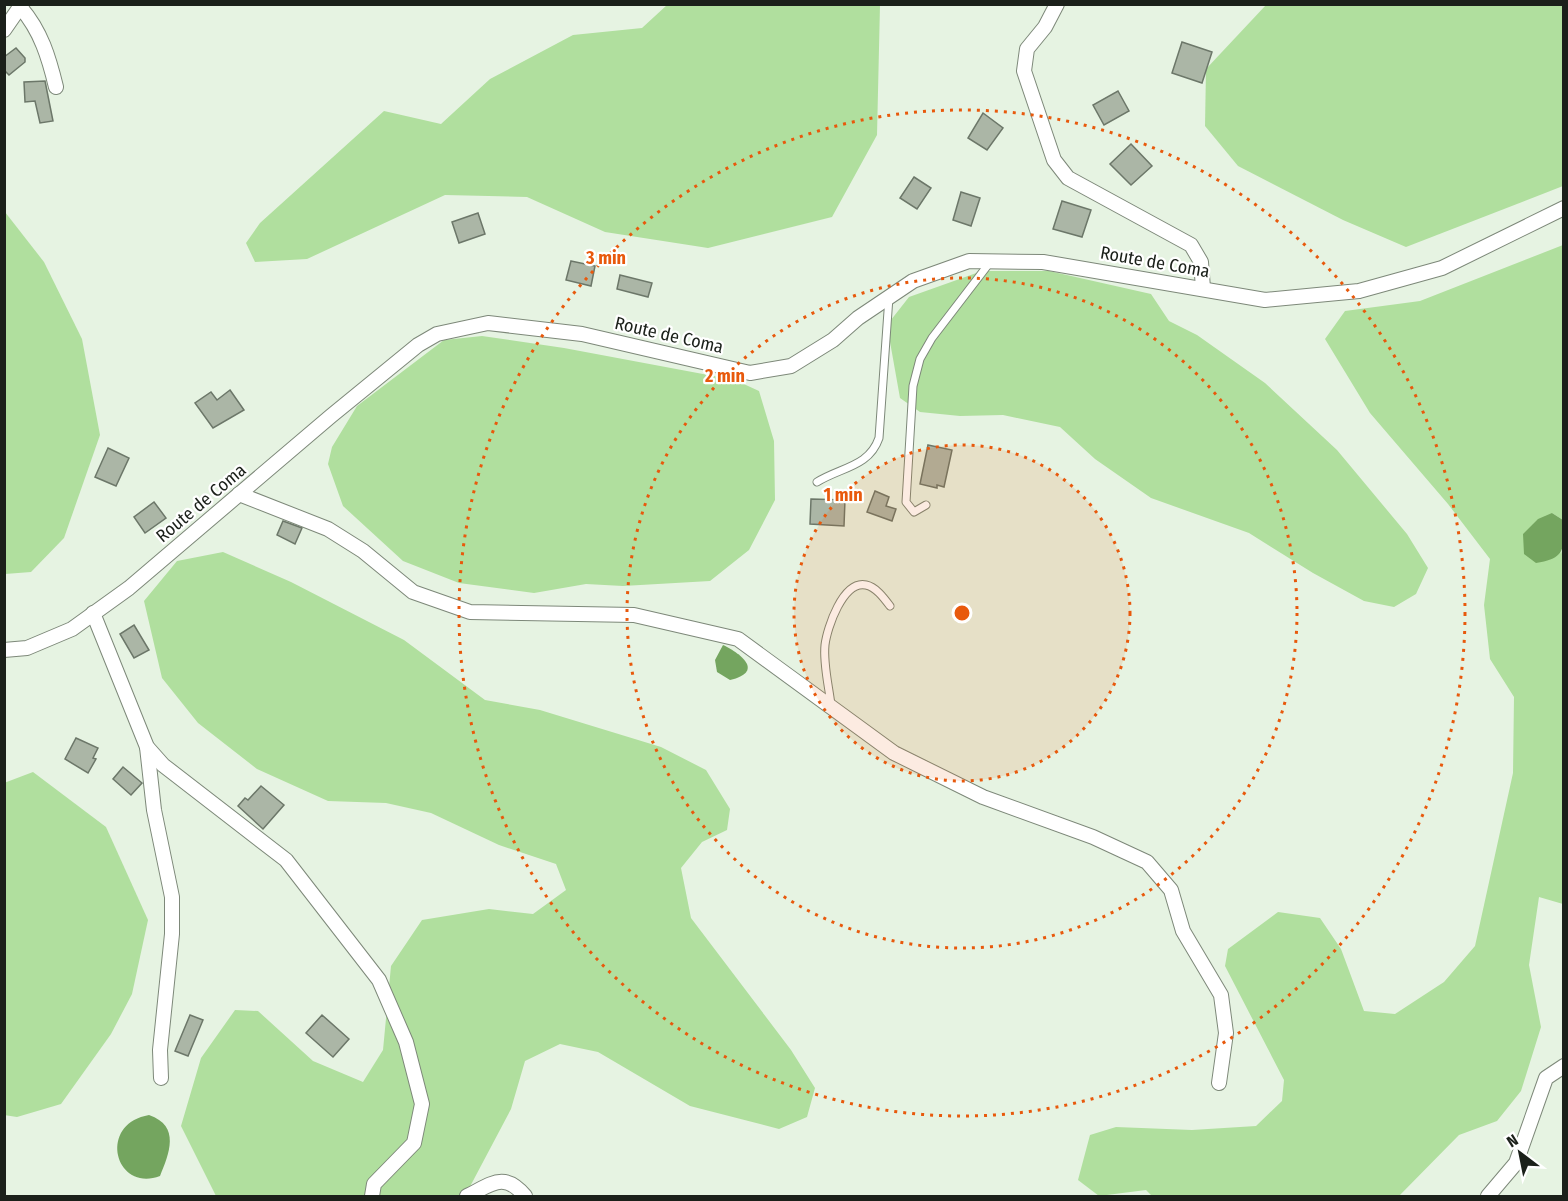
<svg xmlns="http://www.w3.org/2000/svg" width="1568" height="1201" font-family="'Fira Sans Condensed',sans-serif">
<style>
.green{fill:#b0df9e}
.water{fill:#74a55f}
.building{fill:#abb6a6;stroke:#6c7769;stroke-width:1.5}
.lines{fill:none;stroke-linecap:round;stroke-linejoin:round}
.service-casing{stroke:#7d8879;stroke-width:9}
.minor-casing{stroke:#7d8879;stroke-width:16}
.service{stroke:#fff;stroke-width:7}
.minor{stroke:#fff;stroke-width:14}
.ring{fill:none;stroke:#e8590c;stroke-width:3;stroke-dasharray:3 6}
.labels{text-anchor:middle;stroke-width:4.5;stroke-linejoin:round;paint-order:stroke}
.street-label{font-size:18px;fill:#1b201a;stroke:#fff}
.centre{fill:#e8590c;stroke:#fff;stroke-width:3}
.ring-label{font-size:18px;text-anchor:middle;font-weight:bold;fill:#e8590c;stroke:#fff;stroke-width:4.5;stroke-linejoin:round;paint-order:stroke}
</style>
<rect width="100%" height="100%" fill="#e6f3e2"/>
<!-- green -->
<g class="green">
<polygon points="667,5 880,5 877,135 832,217 708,248 605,232 527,197 445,195 307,259 255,262 246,243 260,223 384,111 441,124 490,79 573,35 642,28"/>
<polygon points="1266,5 1563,5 1563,186 1406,247 1343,220 1238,166 1205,126 1206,69"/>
<polygon points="5,212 44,262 82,339 100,435 64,538 31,572 5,574"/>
<polygon points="1563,245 1563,520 1552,513 1561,554 1563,545 1563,904 1539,897 1529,965 1541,1027 1521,1091 1497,1121 1459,1135 1399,1196 1152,1196 1146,1190 1099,1196 1078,1180 1090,1135 1116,1127 1192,1130 1256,1126 1282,1101 1284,1080 1225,966 1228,949 1278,912 1320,918 1341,949 1364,1011 1395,1014 1444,982 1475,946 1513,773 1514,697 1490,659 1484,605 1490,559 1448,504 1370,413 1325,339 1345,311 1420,301"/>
<polygon points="982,271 1049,271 1151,294 1169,321 1197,335 1265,383 1337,450 1407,534 1428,568 1416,594 1394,607 1364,601 1313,573 1249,533 1151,498 1095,459 1060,427 1003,415 960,416 920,412 900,398 887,325 909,297"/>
<polygon points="482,336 564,348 735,380 759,391 774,441 775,500 749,550 710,581 623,586 586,584 534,593 459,583 403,561 343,506 328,464 332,447 357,406 444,340"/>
<polygon points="223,552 291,582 404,640 485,700 540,710 661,747 706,770 730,809 727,830 702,842 681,868 691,918 791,1050 815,1088 807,1117 779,1129 690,1106 598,1052 560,1044 525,1061 511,1109 465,1196 216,1196 181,1126 201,1058 235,1010 258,1011 313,1061 363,1082 383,1050 391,966 422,920 489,909 533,914 566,890 556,864 499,845 431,813 386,803 328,801 257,769 198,723 162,678 144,601 177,561"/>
<polygon points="33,772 106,827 148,920 132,994 111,1034 61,1104 17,1117 4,1115 4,783"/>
</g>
<!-- water -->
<g class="water">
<path d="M1552,513l11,7c1,28 4,38 -27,43l-12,-9 -1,-20 15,-15z"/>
<path d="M723,645c19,9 41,27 7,35l-13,-8 -2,-12z"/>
<path d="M149,1115c32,11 20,39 11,61 -45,17 -63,-52 -11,-61z"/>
</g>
<!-- building -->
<g class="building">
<polygon points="1182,42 1212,52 1202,83 1172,73"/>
<polygon points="16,48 25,58 25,62 9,75 4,70 4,57"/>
<polygon points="45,81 53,121 40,123 35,101 25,102 24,82"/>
<polygon points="1118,91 1129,111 1104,125 1093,105"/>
<polygon points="983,113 1003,128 987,150 968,138"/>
<polygon points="1131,144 1152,166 1131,185 1110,164"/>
<polygon points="914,177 931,188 917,209 900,198"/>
<polygon points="961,192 980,198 971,226 953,220"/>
<polygon points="1062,201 1091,210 1082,237 1053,229"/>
<polygon points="478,213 485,234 459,243 452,222"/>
<polygon points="571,261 595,266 591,286 566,280"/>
<polygon points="620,275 652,283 648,297 617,289"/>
<polygon points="230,390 244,410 213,428 195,403 211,392 217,400"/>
<polygon points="928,445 952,450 944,487 937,485 937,488 920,484"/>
<polygon points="108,448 129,458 116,486 95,477"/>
<polygon points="875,491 889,497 886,506 896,509 892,521 867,512"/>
<polygon points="811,499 845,500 844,526 810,524"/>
<polygon points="154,502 166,518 145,533 134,517"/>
<polygon points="283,521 302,528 295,544 277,535"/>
<polygon points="134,625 149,650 134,658 120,634"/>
<polygon points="76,738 98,748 93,758 96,759 88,773 65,759"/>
<polygon points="123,767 142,783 131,795 113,779"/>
<polygon points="261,786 284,805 263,829 238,806 245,798 248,800"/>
<polygon points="190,1015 203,1020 188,1056 175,1051"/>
<polygon points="322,1015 349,1039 333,1057 306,1033"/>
</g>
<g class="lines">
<defs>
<g id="service">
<path d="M817,482c24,-15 52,-15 62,-44l10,-141"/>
<polyline points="926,505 914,512 906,502 913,386 920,359 932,338 991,261"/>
<path d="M831,705c-2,-18 -8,-41 -6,-60 2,-17 18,-65 41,-60 10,2 18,13 24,21"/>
</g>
<g id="minor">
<polyline points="1057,4 1045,27 1027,49 1024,71 1054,160 1068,178 1191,245 1201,262 1203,288"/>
<path d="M21,8c20,23 28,50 35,79"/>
<polyline points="4,30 22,4"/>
<polyline points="239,494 328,529 363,551 413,592 470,612 634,615 738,639 894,753 983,797 1093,837 1147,862 1171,890 1183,931 1221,995 1226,1033 1219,1083"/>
<polyline points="93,613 147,747 163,765 286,860 379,980 406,1042 422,1104 414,1143 374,1184 372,1196"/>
<polyline points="4,650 27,648 72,629 129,588 331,416 418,345 437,334 488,323 582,334 750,373 791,366 833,340 858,318 913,281 969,261 1043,262 1265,300 1359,291 1442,268 1564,208"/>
<polyline points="147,747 154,810 172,897 172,934 160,1050 161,1078"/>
<path d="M467,1196c25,-12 37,-25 58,0"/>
<polyline points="1488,1196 1516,1163 1546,1078 1564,1066"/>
</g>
</defs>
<!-- service casing -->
<use href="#service" class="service-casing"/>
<!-- minor casing -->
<use href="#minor" class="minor-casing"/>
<!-- service -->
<use href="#service" class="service"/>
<!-- minor -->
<use href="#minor" class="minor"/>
</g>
<!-- distance rings -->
<circle cx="962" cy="613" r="168" fill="#e8590c" fill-opacity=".12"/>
<g class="ring">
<circle cx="962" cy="613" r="168"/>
<circle cx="962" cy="613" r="335"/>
<circle cx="962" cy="613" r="503"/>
</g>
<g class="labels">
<!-- street labels -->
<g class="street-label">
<text transform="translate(1155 262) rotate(10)" y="6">Route de Coma</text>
<text transform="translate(669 335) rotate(13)" y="6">Route de Coma</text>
<text transform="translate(201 503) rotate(-40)" y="6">Route de Coma</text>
</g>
</g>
<circle cx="962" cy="613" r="9" class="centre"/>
<g class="ring-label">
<text x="606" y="264">3 min</text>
<text x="725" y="382">2 min</text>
<text x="843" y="501">1 min</text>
</g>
<!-- border -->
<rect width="1568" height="1201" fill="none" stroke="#1b201a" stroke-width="12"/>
<!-- north arrow -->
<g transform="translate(1520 1153) rotate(328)" stroke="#ffffff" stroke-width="4.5" paint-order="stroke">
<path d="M0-4.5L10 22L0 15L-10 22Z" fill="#1b201a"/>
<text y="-9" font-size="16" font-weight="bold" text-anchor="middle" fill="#1b201a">N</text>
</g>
</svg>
